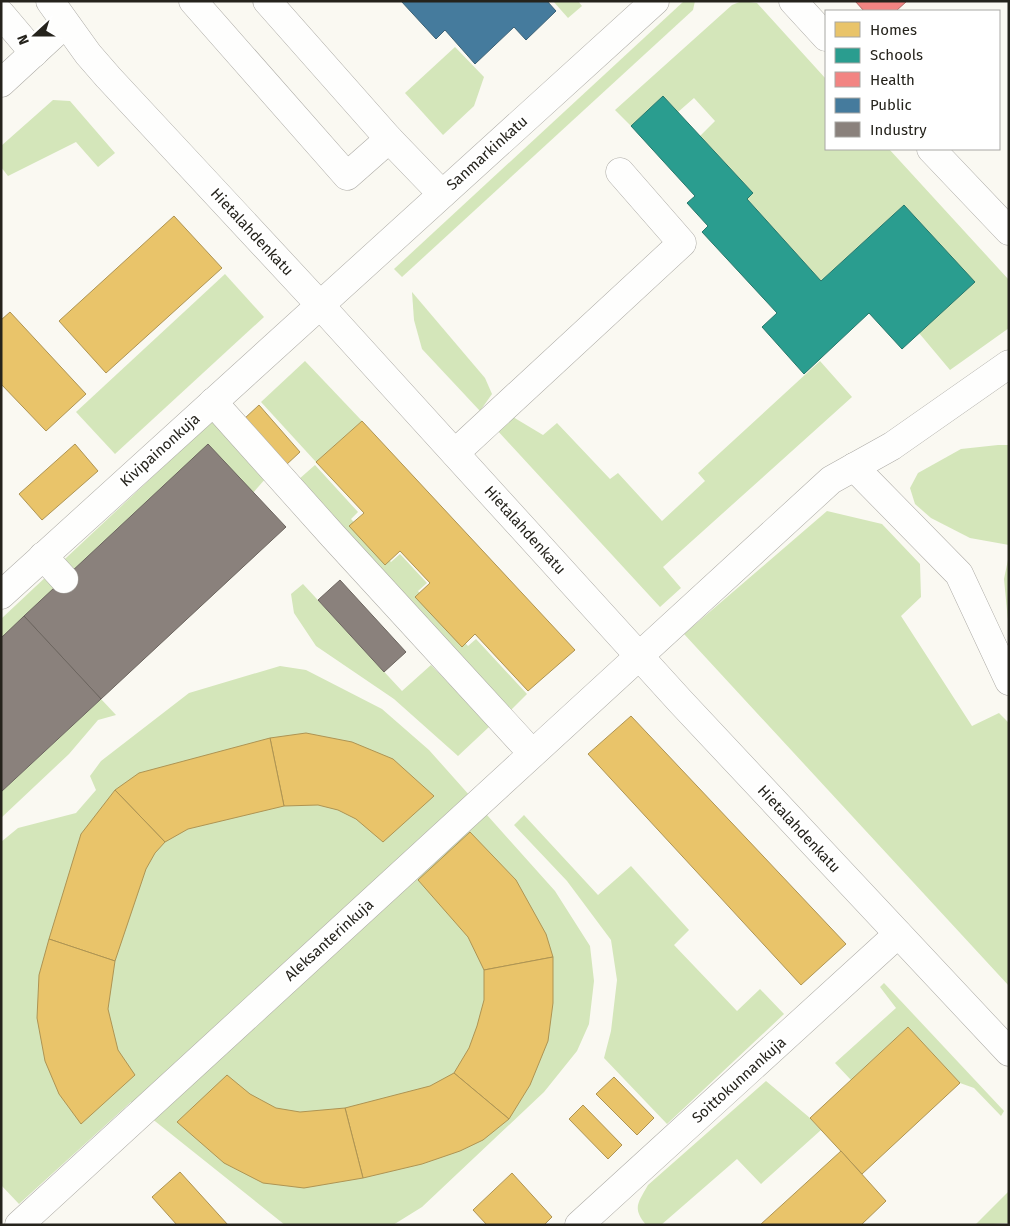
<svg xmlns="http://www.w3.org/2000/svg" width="1010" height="1226" font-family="'Fira Sans',sans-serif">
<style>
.green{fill:#d4e6ba}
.homes{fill:#e9c46a;stroke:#ae9453}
.schools{fill:#2a9d8f;stroke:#28786c}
.health{fill:#f28482;stroke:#b46763}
.public{fill:#457b9d;stroke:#3b6176}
.industry{fill:#8a817c;stroke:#6c655f}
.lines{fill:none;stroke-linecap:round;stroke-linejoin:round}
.minor-casing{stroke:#adaba6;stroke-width:29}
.major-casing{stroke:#adaba6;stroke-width:29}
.minor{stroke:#fefefd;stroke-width:28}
.major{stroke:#fefefd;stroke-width:28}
.labels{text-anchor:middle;stroke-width:5;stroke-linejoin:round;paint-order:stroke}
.street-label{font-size:15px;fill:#25231c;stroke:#fff}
</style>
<rect width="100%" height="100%" fill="#faf9f2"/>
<!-- green -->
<g class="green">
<polygon points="553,1 578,1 582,6 568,18"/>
<polygon points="684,1 695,1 693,10 402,277 394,269"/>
<polygon points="742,1 757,3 826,79 826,149 889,149 1009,280 1009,328 950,370 919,333 974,282 904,205 821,281 747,199 753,193 700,136 715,121 694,98 678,112 663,96 631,126 615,110 732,5"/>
<polygon points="455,47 484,77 474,106 443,135 405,93"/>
<polygon points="53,100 70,101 115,153 98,167 76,142 8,176 1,167 1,146"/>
<polygon points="225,274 264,317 115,454 76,412"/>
<polygon points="412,292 485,378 492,394 480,411 422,349 414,320"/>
<polygon points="305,361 362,421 316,462 261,402"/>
<polygon points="820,361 852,397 663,567 681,588 660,607 496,429 513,417 543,435 557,423 610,479 618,473 662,521 705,481 698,473"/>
<polygon points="212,421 266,478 253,493 1,638 1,619"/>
<polygon points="998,445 1009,445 1009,545 970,538 931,518 915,504 910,488 918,473 961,449"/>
<polygon points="315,465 358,512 351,519 391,562 400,554 427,583 418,591 468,646 476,639 527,694 510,711 298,480"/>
<polygon points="827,511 882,524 920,564 921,597 901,616 972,726 999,713 1009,723 1009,986 684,634"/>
<polygon points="1009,555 1009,631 1004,579"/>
<polygon points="303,584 402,691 431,665 490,726 458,756 394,699 316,646 294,613 291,594"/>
<polygon points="280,666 306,670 382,709 429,750 555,891 590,946 594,981 589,1024 577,1051 544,1092 422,1207 393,1225 285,1225 131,1102 19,1204 1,1185 1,842 18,828 76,813 96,790 90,776 101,761 189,693"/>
<polygon points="101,699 116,715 98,720 69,754 1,818 1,792"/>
<polygon points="524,815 598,895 631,866 689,930 674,945 737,1011 760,989 784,1014 667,1124 604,1058 611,1031 617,980 611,940 567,881 514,825"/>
<polygon points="884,983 1004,1111 1001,1116 974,1088 960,1083 908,1027 851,1080 835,1063 896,1008 880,987"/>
<path d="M766,1081l44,37 11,12 -60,54 -24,-25 -76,66h-15c-14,-17 -8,-22 2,-40z"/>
<polygon points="1009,1191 1009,1223 977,1225 976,1224"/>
</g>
<!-- homes -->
<g class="homes">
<polygon points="174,216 222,268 106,373 59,321"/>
<polygon points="10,312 86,394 46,431 1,384 1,320"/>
<polygon points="259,405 300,452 286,465 244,419"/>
<polygon points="362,421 575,650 528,691 475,634 462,647 415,597 430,583 400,551 385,565 349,526 364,513 316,462"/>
<polygon points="75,444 98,471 42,520 19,494"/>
<polygon points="631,716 846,944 801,985 588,754"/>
<polygon points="306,733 352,742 393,759 434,796 383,842 356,819 338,810 318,805 284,806 270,738"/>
<polygon points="270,738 284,806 188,829 165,842 115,790 139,773"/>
<polygon points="115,790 165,842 155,853 146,869 115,961 49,939 81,834"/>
<polygon points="470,832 516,880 546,934 553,957 484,970 468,937 418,880"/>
<polygon points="49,939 115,961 108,1009 118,1050 135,1075 81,1124 59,1094 45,1061 37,1018 39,975"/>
<polygon points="553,957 553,1003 548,1041 530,1085 509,1119 454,1073 469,1048 477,1026 484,1000 484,970"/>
<polygon points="908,1027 960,1083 862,1174 810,1118"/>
<polygon points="454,1073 509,1119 483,1140 460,1151 422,1164 363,1178 345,1108 430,1086"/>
<polygon points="227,1075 250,1094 276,1108 300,1112 345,1108 363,1178 304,1188 263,1183 224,1163 177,1122"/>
<polygon points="614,1077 654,1118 637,1135 596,1094"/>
<polygon points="583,1105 622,1145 608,1159 569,1119"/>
<polygon points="841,1151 886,1201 861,1225 760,1225"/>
<polygon points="180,1172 228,1225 177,1225 152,1197"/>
<polygon points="512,1173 552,1217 544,1225 487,1225 473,1210"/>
</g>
<!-- schools -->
<polygon class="schools" points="663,96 753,193 747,199 821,281 904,205 975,282 902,349 869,313 804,374 762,327 777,313 702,232 708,226 687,203 695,196 631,126"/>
<!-- health -->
<polygon class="health" points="855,1 907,1 896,11 864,11"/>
<!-- public -->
<polygon class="public" points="401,1 547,1 556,11 526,40 514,27 475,64 445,30 436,39"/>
<!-- industry -->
<g class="industry">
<polygon points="208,444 286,527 101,699 24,616"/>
<polygon points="340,580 406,652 384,672 318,600"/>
<polygon points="24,616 101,699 1,792 1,638"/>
</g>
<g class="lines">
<defs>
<g id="minor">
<polyline points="193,1 347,176 389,139"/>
<polyline points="267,1 389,139 442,194"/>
<polyline points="793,1 826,37"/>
<polyline points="1,14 34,53"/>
<polyline points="1,83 65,24"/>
<polyline points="931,149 1009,231"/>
<polyline points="213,402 333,536 532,753"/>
<polyline points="455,453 682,243 620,172"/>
<polyline points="854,467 959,574 1009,681"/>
<polyline points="43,556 64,579"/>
<polyline points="1,595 655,1"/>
<polyline points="19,1225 831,480 892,446 1009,364"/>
<polyline points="579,1225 898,934"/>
</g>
<polyline id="major" points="50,1 88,54 108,77 320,305 680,701 1009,1052"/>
</defs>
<!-- minor casing -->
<use href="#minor" class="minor-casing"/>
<!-- major casing -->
<use href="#major" class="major-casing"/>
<!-- minor -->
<use href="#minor" class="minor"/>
<!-- major -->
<use href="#major" class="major"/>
</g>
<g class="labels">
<!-- street labels -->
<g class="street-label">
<text transform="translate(487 153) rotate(-42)" y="5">Sanmarkinkatu</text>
<text transform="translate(252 232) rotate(47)" y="5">Hietalahdenkatu</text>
<text transform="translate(160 450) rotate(-42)" y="5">Kivipainonkuja</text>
<text transform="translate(525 530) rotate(48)" y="5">Hietalahdenkatu</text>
<text transform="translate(799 829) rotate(47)" y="5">Hietalahdenkatu</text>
<text transform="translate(329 940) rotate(-42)" y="5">Aleksanterinkuja</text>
<text transform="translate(739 1080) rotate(-42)" y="5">Soittokunnankuja</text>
</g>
</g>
<!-- border -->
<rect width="1010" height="1226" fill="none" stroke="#25231c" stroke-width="5"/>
<!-- legend -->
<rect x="825" y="10" width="175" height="140" fill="#ffffff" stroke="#a8a7a4"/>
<rect x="835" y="22" width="25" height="15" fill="#e9c46a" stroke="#a8a7a4"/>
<text x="870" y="35" font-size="15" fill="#25231c">Homes</text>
<rect x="835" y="48" width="25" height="15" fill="#2a9d8f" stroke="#a8a7a4"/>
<text x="870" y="60" font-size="15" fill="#25231c">Schools</text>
<rect x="835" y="72" width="25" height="15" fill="#f28482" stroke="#a8a7a4"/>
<text x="870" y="85" font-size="15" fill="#25231c">Health</text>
<rect x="835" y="98" width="25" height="15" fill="#457b9d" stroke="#a8a7a4"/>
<text x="870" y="110" font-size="15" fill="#25231c">Public</text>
<rect x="835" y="122" width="25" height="15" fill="#8a817c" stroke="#a8a7a4"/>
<text x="870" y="135" font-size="15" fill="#25231c">Industry</text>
<!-- north arrow -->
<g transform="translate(35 35) rotate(249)" stroke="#ffffff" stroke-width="4" paint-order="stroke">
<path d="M0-4L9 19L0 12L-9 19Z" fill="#25231c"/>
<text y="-8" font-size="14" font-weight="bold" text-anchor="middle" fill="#25231c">N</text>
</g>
</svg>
